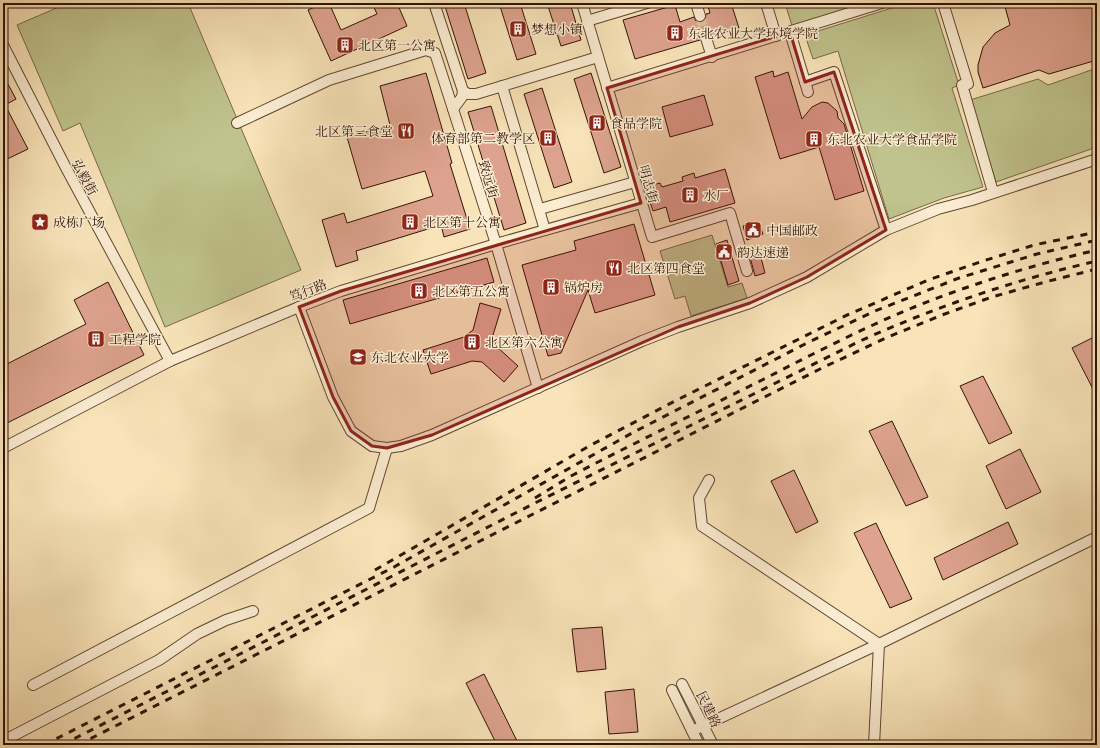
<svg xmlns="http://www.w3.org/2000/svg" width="1100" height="748" font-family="'IM FELL French Canon','Noto Serif SC',serif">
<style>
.green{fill:#c0c38d;stroke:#786a48}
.building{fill:#dea38f;stroke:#311203}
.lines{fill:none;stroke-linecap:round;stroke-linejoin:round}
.minor-tunnel{stroke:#dbc49e;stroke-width:10;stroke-dasharray:10 5;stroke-linecap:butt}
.minor-casing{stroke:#634630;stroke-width:12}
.minor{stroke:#fbedd2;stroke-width:10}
.rail{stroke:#311203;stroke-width:3;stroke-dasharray:7 7;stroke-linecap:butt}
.marked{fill:#8f2418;fill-opacity:0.2;stroke:#8f2418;stroke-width:3;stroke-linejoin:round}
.labels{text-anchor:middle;stroke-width:3;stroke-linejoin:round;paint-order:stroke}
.poi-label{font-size:13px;fill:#311203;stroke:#fbedd2;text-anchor:start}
.street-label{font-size:13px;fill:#311203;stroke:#fbedd2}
</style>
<rect width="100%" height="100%" fill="#f9e4b9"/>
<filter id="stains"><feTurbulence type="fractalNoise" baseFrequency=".005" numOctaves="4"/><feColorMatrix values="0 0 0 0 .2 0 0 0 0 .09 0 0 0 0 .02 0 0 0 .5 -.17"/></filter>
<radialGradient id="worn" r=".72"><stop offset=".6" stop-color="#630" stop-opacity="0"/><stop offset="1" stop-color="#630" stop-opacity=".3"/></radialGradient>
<!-- green -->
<g class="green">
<polygon points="68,3 188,3 301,270 165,327 80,123 63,131 17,25"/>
<polygon points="785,3 867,3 792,26"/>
<polygon points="908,3 933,3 959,85 952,88 983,187 944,198 889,219 838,51 813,59 805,35"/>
<polygon points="1097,68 1097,147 996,182 970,100 1038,79 1048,85"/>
<polygon points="712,235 728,287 742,283 747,298 691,316 685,296 675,299 660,251"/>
</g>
<!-- building -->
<g class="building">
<polygon points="323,3 329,3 341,30 377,14 372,3 397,3 407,26 331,61 308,10"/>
<polygon points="444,3 464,3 486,73 468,79"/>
<polygon points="499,3 520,3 536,54 517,60"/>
<polygon points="547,3 570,3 581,40 561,46"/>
<polygon points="707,3 731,3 739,28 712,36 710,33 704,32 701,34 700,40 635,59 623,20 675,5 680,22 694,17 696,21 702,22 705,20 706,14 710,13"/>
<polygon points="1004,3 1097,3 1097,60 1049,74 1039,70 983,88 978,72 978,65 983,47 995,33 1010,25"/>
<polygon points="773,71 774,77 788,72 802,119 812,107 822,102 828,103 837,111 838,118 844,124 864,191 835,200 819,147 780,159 755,77"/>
<polygon points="426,73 452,163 450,164 470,229 444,237 441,225 356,251 358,260 336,267 322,220 344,213 347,223 433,196 425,171 362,189 347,137 390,125 380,86"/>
<polygon points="591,73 621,167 604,173 574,79"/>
<polygon points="3,75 16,99 5,105 28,149 3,161"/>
<polygon points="542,88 572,182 554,188 524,94"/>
<polygon points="704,95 713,125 670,137 662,107"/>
<polygon points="491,106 526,223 504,230 468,112"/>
<polygon points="725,169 735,203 670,222 666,207 653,211 645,187 660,183 662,187 683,181 682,177 694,173 695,178"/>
<polygon points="750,223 751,226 759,224 763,234 747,240 743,226"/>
<polygon points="634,224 655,295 595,313 588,290 561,353 548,356 522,265 576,250 574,241"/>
<polygon points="727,240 739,281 728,285 716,244"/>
<polygon points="760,254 765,273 755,276 750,257"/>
<polygon points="487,258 494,282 350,324 343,300"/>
<polygon points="108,282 144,355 3,425 3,366 86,324 74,300"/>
<polygon points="480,303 501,309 493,335 496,346 518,366 504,382 482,362 472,361 431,374 423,350 464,337 473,330"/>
<polygon points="1094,337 1097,342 1097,397 1072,348"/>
<polygon points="983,376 1012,433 989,444 960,386"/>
<polygon points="892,421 928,497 906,506 869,431"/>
<polygon points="1020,449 1041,492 1006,509 986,466"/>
<polygon points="794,470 818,522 796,533 771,481"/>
<polygon points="1008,522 1018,544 943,580 934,558"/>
<polygon points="876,523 912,599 890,608 854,533"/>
<polygon points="602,627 606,669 577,672 572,629"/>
<polygon points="484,674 519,745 497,745 466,683"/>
<polygon points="634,689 638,732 609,734 605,692"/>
</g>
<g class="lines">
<!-- minor-tunnel -->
<polyline class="minor-tunnel" points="700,16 706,38"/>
<defs>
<g id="minor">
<polyline points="434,3 463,91 462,97 453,109 496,244 538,388"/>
<polyline points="582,3 652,237 730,213 747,271"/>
<polyline points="696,3 700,16"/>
<polyline points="766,3 776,36"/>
<polyline points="943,3 968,84 962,85 993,192"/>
<polyline points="587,21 647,3"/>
<polyline points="790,32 808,92"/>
<polyline points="706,38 712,57"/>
<polyline points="3,45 65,166 170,361"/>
<polyline points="805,82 834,72 886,230"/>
<polyline points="502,86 545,230"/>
<polyline points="607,88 882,3"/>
<polyline points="463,91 468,94 476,94 598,57"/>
<polyline points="237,123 329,80 426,50 435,53 453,109"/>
<polyline points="540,209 635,182"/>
<polyline points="299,307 333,397 351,431 372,446 387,448 401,446 432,435 642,341 678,327 750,303 807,277 886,230 938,209 972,200 1097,159"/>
<polyline points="3,448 170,361 299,307 341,291 496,244 641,203"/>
<polyline points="709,480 699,498 702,526 879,644 874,745"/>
<polyline points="682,684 713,745"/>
<polyline points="33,685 369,508 387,448"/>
<polyline points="672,690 699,745"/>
<polyline points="692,731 879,644 1097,537"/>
<polyline points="3,741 159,660 197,634 226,620 253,611"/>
</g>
</defs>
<!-- minor casing -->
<use href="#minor" class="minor-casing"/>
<!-- minor -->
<use href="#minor" class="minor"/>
<!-- rail -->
<g class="rail">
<path d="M535,498l36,-22 31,-16c53,-27 106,-53 160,-80 47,-24 95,-49 145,-70 61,-25 125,-45 190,-60"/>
<polyline points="375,570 591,445 675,401 845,316 928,280 980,262 1034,245 1097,232"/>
<polyline points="44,745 394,567 632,433 809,342 875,311 959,278 1037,254 1097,240"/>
<path d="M62,745l475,-243 321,-160c77,-35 156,-62 239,-81"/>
<polyline points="78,745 614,473 822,368 888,337 942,315 992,297 1045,282 1097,269"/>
</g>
</g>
<!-- marked area -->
<path class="marked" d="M790,32l15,50 29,-10 52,158 -79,47 -57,26 -72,24 -246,108 -45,13 -15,-2 -21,-15 -18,-34 -34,-90 42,-16 300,-88 -34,-115z"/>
<!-- icons -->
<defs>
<symbol id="building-square" viewBox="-11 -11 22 22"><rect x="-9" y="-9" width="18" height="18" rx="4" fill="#8f2418" stroke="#fbedd2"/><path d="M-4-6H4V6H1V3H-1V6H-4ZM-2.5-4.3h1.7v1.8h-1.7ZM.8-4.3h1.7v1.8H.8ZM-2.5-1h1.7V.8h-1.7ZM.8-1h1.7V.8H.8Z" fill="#fff"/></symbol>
<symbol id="restaurant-square" viewBox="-11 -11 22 22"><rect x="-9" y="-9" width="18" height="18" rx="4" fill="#8f2418" stroke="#fbedd2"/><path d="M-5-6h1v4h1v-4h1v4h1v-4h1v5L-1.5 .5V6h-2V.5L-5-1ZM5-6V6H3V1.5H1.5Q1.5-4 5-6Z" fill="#fff"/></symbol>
<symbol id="sight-square" viewBox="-11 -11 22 22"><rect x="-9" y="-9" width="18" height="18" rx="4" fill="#8f2418" stroke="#fbedd2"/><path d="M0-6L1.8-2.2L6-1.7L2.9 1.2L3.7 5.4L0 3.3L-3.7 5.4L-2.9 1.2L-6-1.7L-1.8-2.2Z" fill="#fff"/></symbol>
<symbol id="civic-square" viewBox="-11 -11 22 22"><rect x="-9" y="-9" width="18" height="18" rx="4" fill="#8f2418" stroke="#fbedd2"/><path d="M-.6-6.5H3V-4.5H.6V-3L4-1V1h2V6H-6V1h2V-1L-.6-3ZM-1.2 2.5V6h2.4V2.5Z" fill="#fff"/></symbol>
<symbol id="university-square" viewBox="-11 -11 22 22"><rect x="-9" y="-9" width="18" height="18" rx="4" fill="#8f2418" stroke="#fbedd2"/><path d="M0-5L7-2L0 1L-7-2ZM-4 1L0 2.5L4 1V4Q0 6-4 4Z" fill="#fff"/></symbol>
</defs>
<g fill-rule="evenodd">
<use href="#building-square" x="508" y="19" width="20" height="20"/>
<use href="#building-square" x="665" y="23" width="20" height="20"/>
<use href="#building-square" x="335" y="35" width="20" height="20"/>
<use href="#building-square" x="587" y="113" width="20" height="20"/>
<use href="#restaurant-square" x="396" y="121" width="20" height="20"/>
<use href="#building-square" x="538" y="128" width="20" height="20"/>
<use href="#building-square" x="804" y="129" width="20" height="20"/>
<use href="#building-square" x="680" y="185" width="20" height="20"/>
<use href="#sight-square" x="30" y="212" width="20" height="20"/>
<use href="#building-square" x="400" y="212" width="20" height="20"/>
<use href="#civic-square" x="743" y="220" width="20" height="20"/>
<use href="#civic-square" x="714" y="242" width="20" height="20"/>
<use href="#restaurant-square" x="604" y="258" width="20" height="20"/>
<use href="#building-square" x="541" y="277" width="20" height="20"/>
<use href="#building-square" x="409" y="281" width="20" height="20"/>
<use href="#building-square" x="86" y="329" width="20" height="20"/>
<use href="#building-square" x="462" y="332" width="20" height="20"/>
<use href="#university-square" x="348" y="347" width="20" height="20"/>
</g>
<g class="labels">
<!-- poi labels -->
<g class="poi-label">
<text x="531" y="34">梦想小镇</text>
<text x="688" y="38">东北农业大学环境学院</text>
<text x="358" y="50">北区第一公寓</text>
<text x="610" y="128">食品学院</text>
<text x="393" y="136" text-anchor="end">北区第三食堂</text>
<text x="535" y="143" text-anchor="end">体育部第二教学区</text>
<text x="827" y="144">东北农业大学食品学院</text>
<text x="703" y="200">水厂</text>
<text x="53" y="227">成栋广场</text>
<text x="423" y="227">北区第十公寓</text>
<text x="766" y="235">中国邮政</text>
<text x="737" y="257">韵达速递</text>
<text x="627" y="273">北区第四食堂</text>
<text x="564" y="292">锅炉房</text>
<text x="432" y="296">北区第五公寓</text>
<text x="109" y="344">工程学院</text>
<text x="485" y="347">北区第六公寓</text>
<text x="371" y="362">东北农业大学</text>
</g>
<!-- street labels -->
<g class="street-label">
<text transform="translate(85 177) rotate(62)" y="5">弘毅街</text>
<text transform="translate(489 179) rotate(73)" y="5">致远街</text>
<text transform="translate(649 184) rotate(74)" y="5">明志街</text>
<text transform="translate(308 290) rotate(-21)" y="5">笃行路</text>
<text transform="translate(709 709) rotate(64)" y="5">民建路</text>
</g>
</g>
<!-- margin -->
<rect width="1100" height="748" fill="none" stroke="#f9e4b9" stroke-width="16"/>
<rect x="4" y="4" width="1092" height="740" fill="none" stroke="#311203" stroke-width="2"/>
<rect x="8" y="8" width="1084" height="732" fill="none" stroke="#311203"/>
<rect width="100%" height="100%" filter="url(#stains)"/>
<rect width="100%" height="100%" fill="url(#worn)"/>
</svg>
